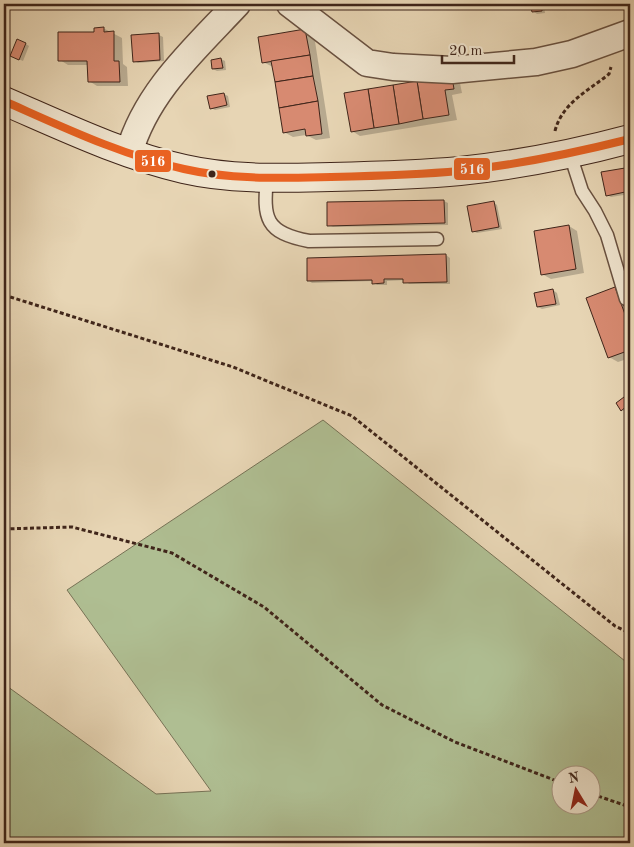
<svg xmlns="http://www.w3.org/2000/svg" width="634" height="847" font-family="'Old Standard TT',serif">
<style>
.green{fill:#afbe92;stroke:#777256;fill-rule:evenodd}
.shadow{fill:#0003}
.building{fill:#d78a71;stroke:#3f251a}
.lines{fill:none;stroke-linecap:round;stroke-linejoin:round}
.service-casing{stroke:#695140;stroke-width:15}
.minor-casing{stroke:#695140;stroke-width:29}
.secondary-casing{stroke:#3f251a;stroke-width:30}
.path{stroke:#3f251a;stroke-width:3;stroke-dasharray:4 2.5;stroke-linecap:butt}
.service{stroke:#efe4ce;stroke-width:12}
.minor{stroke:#efe4ce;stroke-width:26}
.secondary{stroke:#efe4ce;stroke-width:28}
.bus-1-casing{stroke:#efe4ce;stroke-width:11}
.bus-1{stroke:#e96222;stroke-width:8}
.bus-dot{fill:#3f251a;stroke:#efe4ce;stroke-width:2}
.line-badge{stroke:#efe4ce;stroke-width:2}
.badge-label{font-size:14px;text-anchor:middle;font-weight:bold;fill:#fff}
</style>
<rect width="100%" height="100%" fill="#e7d5b4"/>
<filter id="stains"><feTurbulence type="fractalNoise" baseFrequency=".004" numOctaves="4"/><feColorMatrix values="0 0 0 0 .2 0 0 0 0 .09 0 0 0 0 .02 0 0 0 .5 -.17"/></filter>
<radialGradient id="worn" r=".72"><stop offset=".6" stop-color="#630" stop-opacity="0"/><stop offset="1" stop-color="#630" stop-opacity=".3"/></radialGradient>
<!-- green -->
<path class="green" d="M323,420l307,245v178h-626v-159l152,110 55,-3 -144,-201zM562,774h30v30h-30z"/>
<!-- shadow -->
<g class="shadow">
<polygon points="532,4 544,4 545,13 537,14 533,11"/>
<polygon points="103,28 122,38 123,64 127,67 128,86 97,86 89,81 89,65 68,65 60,60"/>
<polygon points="305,30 314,35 330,138 316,140 306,135 293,137 284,132 273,67 263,62"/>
<polygon points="159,35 163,37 164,61 138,63 134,61"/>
<polygon points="26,44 29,46 23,61 16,58"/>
<polygon points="221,59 225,61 226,70 217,71 213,69 212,61"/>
<polygon points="452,78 460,83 462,93 452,95 457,120 360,136 352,131"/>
<polygon points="224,94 228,96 230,107 215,110 211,108"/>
<polygon points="625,169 629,171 630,194 611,197 607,195"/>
<polygon points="444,201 448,203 448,225 333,227 329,225"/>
<polygon points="493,202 497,205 502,229 477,233 473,231"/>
<polygon points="569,226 577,231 584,273 551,279 542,274"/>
<polygon points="446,255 450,258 450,284 409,284 405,280 387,281 387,285 377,285 373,281 312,283 308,280"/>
<polygon points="615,288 623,293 630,312 630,358 618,362 609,357"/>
<polygon points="553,290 557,293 560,305 542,309 538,307"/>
<polygon points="624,399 630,404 630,418 628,413 622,410"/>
</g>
<!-- building -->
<g class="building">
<polygon points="530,4 542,4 542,11 532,12"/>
<polygon points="104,27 104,32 114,31 114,61 119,61 120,82 88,82 87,61 58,61 58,32 94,32 94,28"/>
<polygon points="305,29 310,55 262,63 258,37"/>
<polygon points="159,33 160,60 133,62 131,35"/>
<polygon points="17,39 26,43 19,60 10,56"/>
<polygon points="310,55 313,76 275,82 271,61"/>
<polygon points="221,58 223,68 212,69 211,60"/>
<polygon points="313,76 318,101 279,108 275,82"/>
<polygon points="452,77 454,89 445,90 449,115 423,119 417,81"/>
<polygon points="417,81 423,119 399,124 393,85"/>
<polygon points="393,85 399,124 374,128 368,89"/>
<polygon points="368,89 374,128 351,132 344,93"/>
<polygon points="224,93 227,105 210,109 207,96"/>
<polygon points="318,101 322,134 306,136 305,129 283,133 279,108"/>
<polygon points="625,168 630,191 606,196 601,172"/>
<polygon points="444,200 445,223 327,226 327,202"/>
<polygon points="494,201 499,227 472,232 467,206"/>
<polygon points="569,225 576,269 541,275 534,231"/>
<polygon points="446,254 447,282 403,283 403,279 384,279 384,283 372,284 372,280 307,281 307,258"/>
<polygon points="615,287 630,328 630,350 608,358 586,298"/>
<polygon points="553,289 556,304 537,307 534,293"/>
<polygon points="624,397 629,404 621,411 616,403"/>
<polygon points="630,410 630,420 625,413"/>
</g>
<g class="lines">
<defs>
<g id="service">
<polyline points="570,154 582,191 595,211 607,235 626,299"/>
<path d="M267,178c-4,40 -2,55 42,63l128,-2"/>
</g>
<g id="minor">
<polyline points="290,4 367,63 393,67 452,70 536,62 572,54 630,33"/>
<path d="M129,153c17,-61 66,-104 108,-149"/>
</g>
<path id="secondary" d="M4,101c58,25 118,54 180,68 48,11 98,9 147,8 43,-1 86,-2 129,-6 57,-6 114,-17 170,-32"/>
</defs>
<!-- service casing -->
<use href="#service" class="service-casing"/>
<!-- minor casing -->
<use href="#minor" class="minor-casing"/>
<!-- secondary casing -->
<use href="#secondary" class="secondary-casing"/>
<!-- path -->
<g class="path">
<path d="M555,131c7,-28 33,-40 54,-57l2,-7"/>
<polyline points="4,295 233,367 352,416 615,626 630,633"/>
<polyline points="4,529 72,527 172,553 264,607 382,705 455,742 562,783"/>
<polyline points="592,794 630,807"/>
</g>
<!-- service -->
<use href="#service" class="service"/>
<!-- minor -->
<use href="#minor" class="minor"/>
<!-- secondary -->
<use href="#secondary" class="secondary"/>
<defs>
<path id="bus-1" d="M4,101c59,26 117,54 180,68 48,11 98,9 147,8 43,-1 86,-2 128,-6 58,-6 115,-18 171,-32"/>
</defs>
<!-- bus-1 casing -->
<use href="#bus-1" class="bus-1-casing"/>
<!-- bus-1 -->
<use href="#bus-1" class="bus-1"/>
</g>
<!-- markers -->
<circle class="bus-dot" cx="212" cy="174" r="4.5"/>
<g class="line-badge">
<rect x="134" y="149" width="38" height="24" rx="5" fill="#e96222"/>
<rect x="453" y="157" width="38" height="24" rx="5" fill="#e96222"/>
</g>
<g class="badge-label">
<text x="153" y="166">516</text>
<text x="472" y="174">516</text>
</g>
<!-- margin -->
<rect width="634" height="847" fill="none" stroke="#e7d5b4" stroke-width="20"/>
<rect x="5" y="5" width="624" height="837" fill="none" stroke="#3f251a" stroke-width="2.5"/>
<rect x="10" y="10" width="614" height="827" fill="none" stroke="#3f251a"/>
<!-- north arrow -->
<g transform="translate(576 790) rotate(350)"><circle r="24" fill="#efe4ce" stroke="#a99886"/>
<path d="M0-4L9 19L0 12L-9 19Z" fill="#8f2418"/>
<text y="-8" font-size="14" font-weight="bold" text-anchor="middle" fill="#3f251a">N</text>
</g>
<!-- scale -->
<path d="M442 55v8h72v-8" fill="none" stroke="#3f251a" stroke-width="2.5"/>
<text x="449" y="55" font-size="15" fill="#3f251a" stroke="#efe4ce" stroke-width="4" paint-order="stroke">20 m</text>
<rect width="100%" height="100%" filter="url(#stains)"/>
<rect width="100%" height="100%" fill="url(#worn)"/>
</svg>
